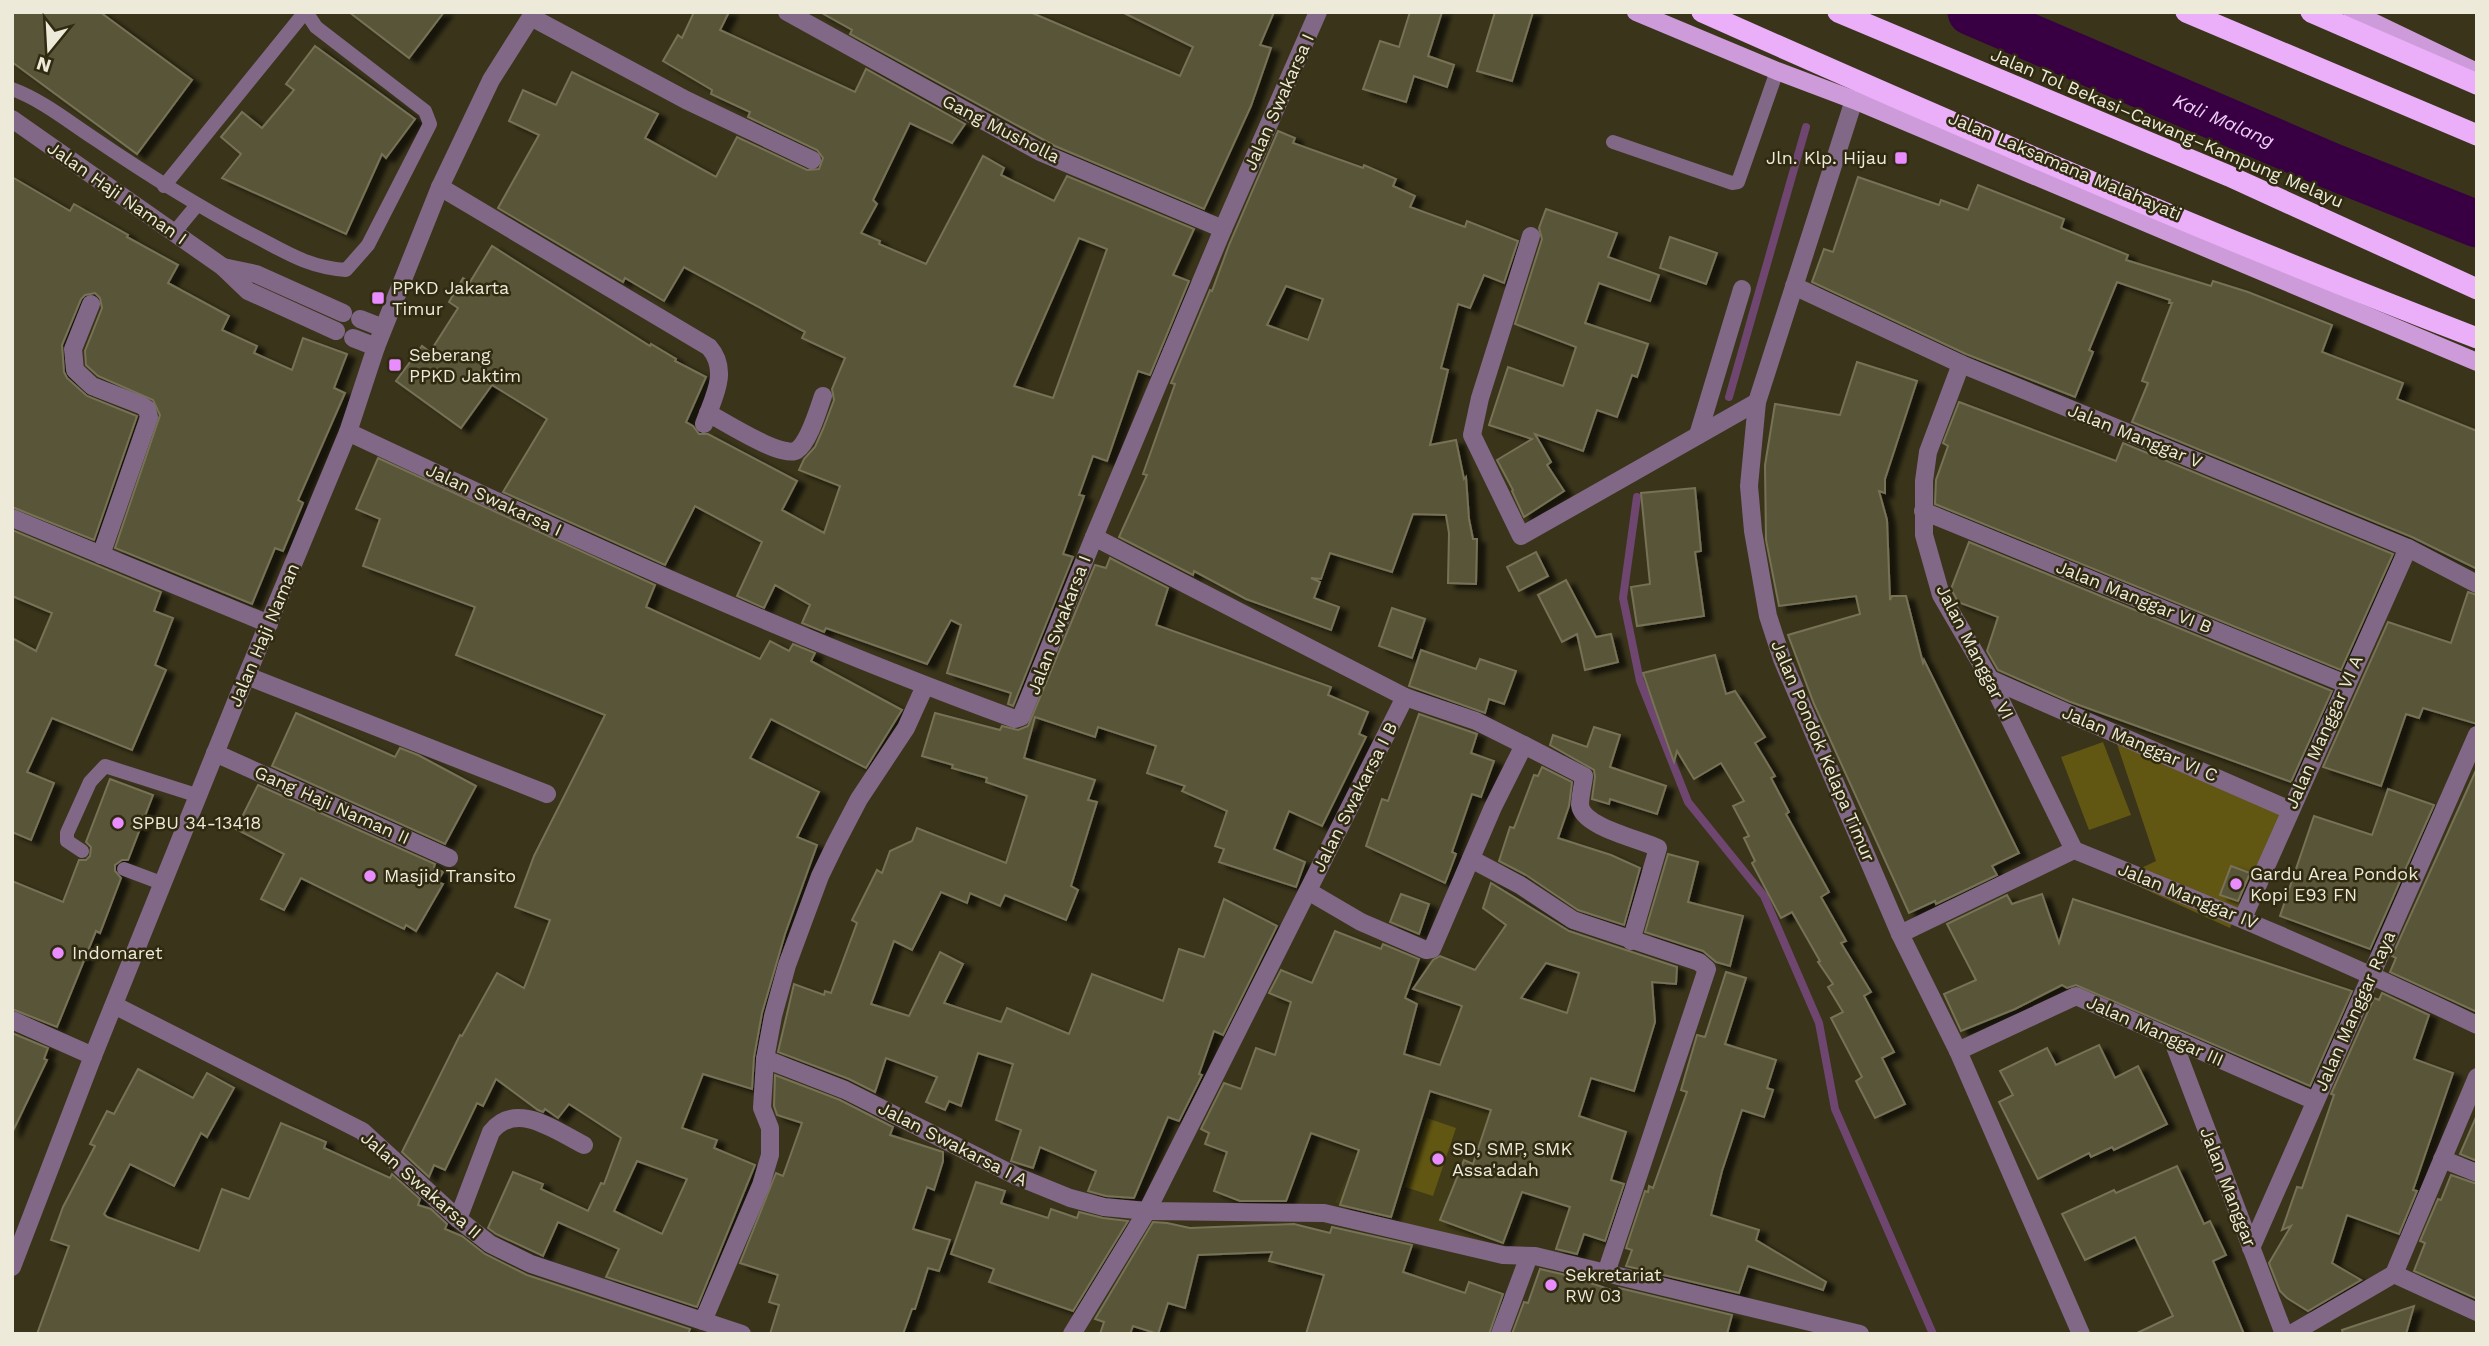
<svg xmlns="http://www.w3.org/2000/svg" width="2489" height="1346" font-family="'Work Sans',sans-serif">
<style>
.built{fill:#413b18}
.green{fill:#615612}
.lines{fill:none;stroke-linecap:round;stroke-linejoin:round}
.stream{stroke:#6e4670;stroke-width:8}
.river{stroke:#380043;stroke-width:47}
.building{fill:#595539;stroke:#777256;stroke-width:2;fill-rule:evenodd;filter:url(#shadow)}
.service{stroke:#816886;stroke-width:14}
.minor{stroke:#816886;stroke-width:18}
.tertiary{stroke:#816886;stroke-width:18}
.primary{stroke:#cd9bd9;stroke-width:18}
.motorway{stroke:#ebaef9;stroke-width:21}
.poi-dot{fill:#e98dfe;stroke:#2f2a10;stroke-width:2.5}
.labels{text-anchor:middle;stroke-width:5;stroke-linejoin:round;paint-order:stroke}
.street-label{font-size:18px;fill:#edeada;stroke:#2f2a10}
.poi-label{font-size:18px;fill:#edeada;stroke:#2f2a10;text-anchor:start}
.water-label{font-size:19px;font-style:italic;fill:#eccef3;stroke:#2f2a10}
</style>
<defs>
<filter id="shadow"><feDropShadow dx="8" dy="4.5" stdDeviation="2" flood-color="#0009"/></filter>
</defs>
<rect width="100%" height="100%" fill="#39341a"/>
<!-- built -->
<polygon class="built" points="1404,1054 1541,1091 1531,1182 1504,1251 1335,1203"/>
<!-- green -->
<g class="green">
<polygon points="2103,742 2131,815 2089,830 2061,757"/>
<polygon points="2117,744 2282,815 2230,928 2120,878 2156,861"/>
<polygon points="1427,1118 1456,1128 1433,1196 1405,1187"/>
</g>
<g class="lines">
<!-- stream -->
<g class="stream">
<polyline points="1729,397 1806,127"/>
<polyline points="1637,497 1623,598 1640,681 1688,802 1764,896 1819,1023 1835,1109 1933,1334"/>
</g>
<!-- river -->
<path class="river" id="s1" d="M1971,12l360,154 146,58"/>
</g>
<!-- building -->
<g class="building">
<polygon points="12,12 100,12 192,80 137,154 12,62"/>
<polygon points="349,12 444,12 409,58"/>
<path d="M694,12h35l-9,18 135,62 11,-23 99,55 -13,19 -42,-20 -37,77 4,4 -16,29 19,8 -1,3 47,20 57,-108 21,12 -3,7 53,26 13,-25 127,53 -21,46 16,6 -39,94 -12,-4 -31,90 -14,-5 -14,39 5,1 -21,58 10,3 -60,149 -5,-2 3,-11 -64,-20 14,-48 -10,-5 -24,44 -101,-36 -2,4 -22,-9 8,-18 -35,-20 -11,23 -27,-12 25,-54 -67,-36 -30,59 -162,-73 44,-73 -55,-34 -31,43 -65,-47 26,-35 8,6 28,-44 -9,-6 14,-24 7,4 22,-36 158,100 1,-2 25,15 -1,2 31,16 -20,45 7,4 6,8h9l89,47 -15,29 42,23 16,-47 -41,-16 5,-11 11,-12 8,-18 11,-29 -2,-11 13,-31 -43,-20 3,-6 -121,-65 -20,34 -39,-23 -2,4 -125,-74 41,-73 -30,-14 14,-31 33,15 16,-33 86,42 -13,24 71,39 21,-40 70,33 12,-1 4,-11 -6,-8 -69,-33 2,-5 -39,-18 1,-4 -49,-29 15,-26 4,3zM1079,238l28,11 -54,149 -39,-12z"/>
<polygon points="820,12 1030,12 1180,76 1193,47 1122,12 1274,12 1260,45 1271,48 1251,106 1204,209 1055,146 850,34 852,30"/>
<polygon points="1410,12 1442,12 1428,56 1454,65 1447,87 1414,76 1406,102 1363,89 1380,41 1399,47"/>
<polygon points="1495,12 1533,12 1512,81 1477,71"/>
<polygon points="315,46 415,119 386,158 382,154 346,234 222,178 241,154 221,137 242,112 262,128 294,90 286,84"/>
<path d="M1278,131l17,7 -2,5 70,25 1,-3 32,14 -3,7 22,10 -5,11 55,20 2,-6 51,20 -14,42 -20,-8 -14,33 -12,-4 -17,64 7,2 -18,75 26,-5 8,39 2,-2 3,42 4,20h4l-1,45 -28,-1 1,-50 -3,-18 -33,-1 -21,58 -62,-19 -9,26 -10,-1 9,4 -6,16 25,9 -8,23 -85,-31 -52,-28 -1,4 -74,-38 28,-62 -4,-1 32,-90 -4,-1 39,-93 2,1 17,-46zM1286,286l37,13 -15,41 -41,-15z"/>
<polygon points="12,177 70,211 74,204 128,235 127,237 178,265 168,283 229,316 222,330 257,346 254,353 292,370 303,338 347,354 334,388 345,393 298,500 303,503 283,551 275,548 252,604 115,548 160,415 153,400 98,376 86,365 85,351 102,308 100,298 95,293 85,295 81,299 62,345 64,372 67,378 87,396 137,416 94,540 12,507"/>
<polygon points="1858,177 1939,205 1941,200 1968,210 1978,185 2064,219 2061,228 2128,255 2126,260 2211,286 2213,281 2248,292 2332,325 2322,352 2403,383 2397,399 2477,431 2477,569 2412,537 2132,422 2148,383 2142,381 2172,303 2169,303 2170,300 2117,282 2089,350 2093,352 2075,397 1966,354 1812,282 1824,249 1833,252"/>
<polygon points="1546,209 1617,233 1608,257 1659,275 1650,301 1599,283 1585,323 1648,344 1637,377 1632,375 1617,417 1597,410 1583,451 1535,434 1551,462 1547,465 1564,491 1524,517 1512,491 1513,490 1497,460 1532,439 1489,425 1508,367 1563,386 1576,347 1515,324 1542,239 1539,228"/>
<polygon points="1670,237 1717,253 1706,284 1660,268"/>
<polygon points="1857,362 1917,381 1885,479 1885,493 1879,491 1887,520 1890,600 1892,596 1906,596 1923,663 1924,660 2019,853 1992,866 1997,875 1936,904 1935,901 1909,913 1814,704 1788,635 1860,614 1856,596 1779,606 1766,540 1765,465 1775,404 1840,415"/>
<polygon points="1959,402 2116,461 2123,443 2393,554 2341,670 1935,504 1936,480 1948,446 1943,443"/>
<path d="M378,458l277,127 -9,22 114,52 10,-18 19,10 4,-7 22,9 -4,8 91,49 -36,58 -95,-49 -21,39 69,34 -22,45 20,8 -32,89 -23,79 -8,44 -2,32 -49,-15 -21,54 35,12 -3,8 41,17 -58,142 -91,-30 13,-28 -61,-27 -15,34 -47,-22 -8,-6 25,-56 30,12 -2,5 47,22 13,-28 3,1 17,-46 -52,-34 -11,14 -13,-9 -2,3 -5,-2 -42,-31 -13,27 -6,-3 -32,67 -11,-5 -5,12 -27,-25 58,-117 2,1 35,-63 27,15 26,-68 -35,-13 19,-51 71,-141 -149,-60 19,-48 -112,-41 17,-47 -24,-10zM637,1161l50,18 -25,55 -48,-23z"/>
<polygon points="1695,488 1701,551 1695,552 1704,616 1637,626 1631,587 1650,584 1641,493"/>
<polygon points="12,530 161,592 154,611 173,618 155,665 166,670 132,750 52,718 27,772 54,783 31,840 12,832 12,638 36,651 52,613 12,596"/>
<polygon points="1969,542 2332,691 2291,782 2068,701 1998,670 1987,651 1998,617 1958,602 1951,589"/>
<polygon points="1536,552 1548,576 1519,591 1507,567"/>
<polygon points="1110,558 1168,588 1156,625 1331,687 1328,695 1368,712 1359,734 1366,737 1322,826 1289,811 1274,849 1305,862 1296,887 1219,862 1224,849 1215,846 1227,811 1182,791 1185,786 1147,773 1156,746 1098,727 1095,737 1035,717 1024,758 1095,780 1088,800 1097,802 1071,886 1078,890 1066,920 1005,895 1000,906 970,893 967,903 941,892 912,950 894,941 871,1004 909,1016 940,952 963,964 944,1003 1001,1022 1007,1008 1069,1034 1092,974 1163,1001 1179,949 1204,957 1224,899 1277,926 1223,1035 1214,1031 1199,1074 1202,1075 1179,1121 1168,1117 1134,1198 1106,1196 1088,1191 1096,1171 1040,1147 1033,1168 1011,1161 1021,1130 996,1120 1013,1064 978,1053 961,1106 949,1101 945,1110 926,1102 937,1077 886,1058 875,1092 849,1079 778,1052 794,984 824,995 825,991 831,993 857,923 852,920 877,870 882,873 890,851 912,841 917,828 1006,863 1027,796 986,782 987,778 952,768 953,765 922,756 935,713 1000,730 1002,726 1018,730 1028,726 1095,565 1106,568"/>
<polygon points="1566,580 1596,637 1611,634 1618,662 1585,670 1577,634 1562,642 1538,595"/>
<polygon points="2468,592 2477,595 2477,724 2423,708 2419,718 2406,714 2381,786 2323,767 2388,622 2451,643"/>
<polygon points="1392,608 1425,619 1412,658 1379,646"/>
<polygon points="1421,650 1476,669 1480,659 1516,671 1504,704 1489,699 1485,713 1409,686"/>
<polygon points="1715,655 1726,694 1735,691 1765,737 1755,743 1775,776 1771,778 1789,812 1786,814 1829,892 1821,897 1846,941 1841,943 1871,992 1864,996 1894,1052 1882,1058 1905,1104 1875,1118 1856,1081 1862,1077 1831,1018 1843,1012 1828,987 1833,984 1818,962 1820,961 1792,912 1781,918 1752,863 1755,861 1744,838 1749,836 1733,806 1744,801 1721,763 1694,779 1677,751 1674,762 1657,714 1643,673"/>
<polygon points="296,713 395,757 400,748 418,755 476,786 445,844 272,766"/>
<polygon points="1419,714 1477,734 1471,753 1494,761 1481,797 1472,794 1452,852 1456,854 1445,883 1366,846 1382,799 1388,801"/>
<polygon points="1594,727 1620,735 1610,767 1666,786 1657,814 1610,799 1609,804 1592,799 1595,777 1594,770 1550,745 1553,735 1587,747"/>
<polygon points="1542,767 1572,782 1569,806 1558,838 1611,855 1640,868 1624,925 1578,910 1526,875 1499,861 1510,827 1514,828 1534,775 1538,776"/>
<polygon points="2477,768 2477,1012 2390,972 2396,958 2392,956"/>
<polygon points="110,779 153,795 128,860 122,860 115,865 115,871 121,878 100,933 96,931 57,1027 12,1009 12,881 63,902 79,860 86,860 90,856 91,847 86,842"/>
<polygon points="258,785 435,864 434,867 443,872 437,882 443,884 416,931 406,925 404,929 301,878 284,910 261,899 284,854 236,829"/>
<polygon points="2388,789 2434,805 2370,949 2280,916 2314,816 2372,835"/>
<polygon points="1668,854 1698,862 1688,902 1743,916 1730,966 1716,962 1703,951 1645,932"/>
<polygon points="2231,866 2250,873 2238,901 2220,895"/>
<path d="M1491,883l78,48 108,36 -1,17 -24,-2 3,40 -21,69 -43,-13 -12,38 47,16 -15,48 13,4 -19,57 -21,-7 -7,20 -21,-5 14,-42 -48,-15 -19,51 -63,-23 24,-60 9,4 18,-54 -61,-19 -39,126 -51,-12 19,-55 -48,-17 -25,68h-46l-26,-10 13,-39 -22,-8 4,-11 -8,-4 23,-46 17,6 15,-41 19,7 16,-53 -22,-9 12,-23 31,13 23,-52 46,18 2,-5 36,15 -14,39 12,6 -13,50 36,11 22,-59 -49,-17 20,-29 7,-4 35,14 31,-45 -23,-17zM1546,963l33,10 -12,40 -46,-15z"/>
<polygon points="1401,894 1429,904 1419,934 1390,922"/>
<polygon points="2042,894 2059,943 2073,899 2352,991 2310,1086 2076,985 2067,988 2062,985 2015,1009 1961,1031 1944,994 1976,980 1947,924 2007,895 2012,904"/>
<polygon points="1726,972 1746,978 1725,1044 1776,1060 1767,1088 1773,1090 1764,1117 1742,1110 1722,1171 1711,1215 1759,1230 1756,1240 1826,1282 1823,1290 1748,1266 1739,1293 1626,1266 1632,1250 1626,1248 1645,1191 1648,1192 1649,1186 1653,1188 1687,1092 1681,1090 1697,1035 1705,1037"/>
<polygon points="2382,993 2429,1015 2414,1059 2453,1073 2413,1190 2417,1191 2399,1234 2347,1215 2332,1263 2361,1280 2308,1311 2287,1298 2280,1291 2269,1263 2291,1226 2282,1230 2297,1187 2302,1188 2334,1095 2331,1094 2374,998 2379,1000"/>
<polygon points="12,1033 48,1048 44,1059 47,1060 12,1133"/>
<polygon points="2099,1045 2115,1078 2138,1066 2167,1124 2114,1150 2112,1147 2091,1157 2089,1153 2038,1179 1999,1102 2013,1095 2000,1071 2047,1048 2056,1065"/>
<polygon points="138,1069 193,1098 207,1073 234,1088 207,1137 201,1133 174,1186 130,1164 104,1214 107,1217 199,1251 222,1189 249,1199 281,1123 326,1142 324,1148 390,1178 392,1174 420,1199 418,1205 431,1209 447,1224 445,1229 462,1236 485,1254 527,1275 690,1329 688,1334 37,1334 69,1246 51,1240 63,1207 95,1146 90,1144 107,1111 114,1114"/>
<polygon points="775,1075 840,1100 893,1127 890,1135 943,1152 943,1161 934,1190 927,1187 913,1229 950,1240 939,1271 928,1268 915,1309 912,1309 903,1334 770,1334 779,1305 769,1302 778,1275 740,1263 776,1173 783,1176 802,1123 777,1115 774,1106"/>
<polygon points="2477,1115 2477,1161 2460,1154"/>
<polygon points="2177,1166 2204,1224 2210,1221 2226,1255 2213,1261 2244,1334 2135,1334 2173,1316 2135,1237 2085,1260 2062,1214 2114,1190 2116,1193"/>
<polygon points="2451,1175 2477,1184 2477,1299 2414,1271 2425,1243 2420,1241 2438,1199 2441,1200"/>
<polygon points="976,1182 1005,1191 1001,1203 1048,1218 1051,1209 1077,1218 1079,1212 1103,1218 1128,1221 1073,1311 989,1282 994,1269 951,1254"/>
<polygon points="1153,1222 1167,1223 1190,1228 1294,1224 1330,1233 1332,1227 1412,1245 1403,1272 1465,1293 1469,1282 1503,1294 1489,1334 1306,1334 1324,1275 1269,1261 1272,1252 1198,1255 1185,1308 1168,1303 1158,1334 1133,1326 1130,1334 1100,1334 1104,1322 1095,1319"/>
<polygon points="1540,1269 1570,1276 1617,1292 1619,1288 1732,1315 1727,1334 1512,1334 1524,1302 1528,1303"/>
<polygon points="2414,1306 2406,1334 2343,1334 2342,1330"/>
</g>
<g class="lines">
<!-- service -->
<g class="service">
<path d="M12,89c30,11 57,33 83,50 50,34 99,65 152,93 36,18 58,35 99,38l22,-25 62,-121 -5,-13 -109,-84 -10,-15"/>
<polyline points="1613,142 1732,183 1738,182 1777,71"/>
<polyline points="164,186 305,12"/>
<polyline points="173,234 197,205"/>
<polyline points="82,851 67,841 67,833 90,782 105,766 199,796"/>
<polyline points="124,869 164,884"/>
</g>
<!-- minor -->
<g class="minor">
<polyline points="787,12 1040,152 1223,229"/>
<polyline points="531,17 686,100 812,160"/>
<polyline points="1854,100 1757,402 1749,486 1753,531 1768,616 1782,659 1900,934 1958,1051 2081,1334"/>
<polyline points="12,119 223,267 248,291 336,331"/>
<path d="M440,187l269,160c21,24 4,51 -5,77"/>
<polyline points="1531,236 1480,398 1472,435 1521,536 1757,402"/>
<polyline points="223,267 256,274 343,313"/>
<polyline points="1794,286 1961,364 2408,548 2477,584"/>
<polyline points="91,304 73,349 75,370 92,386 141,405 147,409 149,417 101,555"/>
<polyline points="360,319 383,328"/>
<polyline points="353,338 376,347"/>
<polyline points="1961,364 1928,452 1924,481 1924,535 1941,595 1990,679 2074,850"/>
<path d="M708,413c15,8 76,47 89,37 12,-8 21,-40 26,-54"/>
<path d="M348,432c219,103 440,204 667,287l6,-2 73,-180 129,-308 95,-217"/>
<polyline points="1698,435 1742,289"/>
<polyline points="1923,511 2346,684"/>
<polyline points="12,518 269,624"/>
<polyline points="1094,537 1405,697 1476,721 1524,745 1493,807 1432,949 1426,950 1361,922 1308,891"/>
<polyline points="247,676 547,794"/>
<polyline points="1990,679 2290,810"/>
<path d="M1524,745l60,31c-1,9 -4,20 -4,29 2,22 60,34 78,43l-27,93"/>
<polyline points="215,753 449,858"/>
<polyline points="1471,859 1520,885 1573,920 1699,962 1707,969 1606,1273"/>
<polyline points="2243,918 2408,548"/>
<path d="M1900,934l174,-84c136,55 271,111 403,175"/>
<polyline points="114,1005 362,1131 458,1219 490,1244 531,1264 742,1334"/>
<polyline points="12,1020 93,1056"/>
<polyline points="2173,1041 2284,1334"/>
<polyline points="1958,1051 2076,996 2315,1101"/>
<polyline points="765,1059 845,1090 1016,1176 1070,1198 1104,1207 1147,1211 1324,1213 1503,1255 1535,1256 1860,1334"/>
<polyline points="2442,1159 2477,1173"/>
<path d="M458,1219l33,-87c25,-32 65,-1 93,13"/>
<polyline points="2251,1248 2477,735"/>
<polyline points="2394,1274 2477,1077"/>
<polyline points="2394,1274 2477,1312"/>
<polyline points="703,1321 761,1185 770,1155 770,1128 762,1108 765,1059 773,1016 787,965 820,876 836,843 859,799 906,728 925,686"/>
<polyline points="1072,1334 1147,1211 1405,697"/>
<polyline points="1500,1334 1529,1256"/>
<polyline points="2291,1334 2394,1274"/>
</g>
<!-- tertiary -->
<polyline class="tertiary" points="12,1267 93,1056 237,699 348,432 376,347 440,187 491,80 534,12"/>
<!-- primary -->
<g class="primary">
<polyline points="1636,12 1777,71 1854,100 2477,362"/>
<polyline points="2352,12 2477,72"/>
</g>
<!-- motorway -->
<g class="motorway">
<path d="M1702,12c256,114 513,225 775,326"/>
<polyline points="1838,12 2229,176 2477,289"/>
<polyline points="2186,12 2477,135"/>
<polyline points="2311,12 2477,84"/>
</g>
</g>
<!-- markers -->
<g class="poi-dot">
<rect x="1894" y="151" width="14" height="14" rx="3.5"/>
<rect x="371" y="291" width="14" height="14" rx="3.5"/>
<rect x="388" y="358" width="14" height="14" rx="3.5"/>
<circle cx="118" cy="823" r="7"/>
<circle cx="370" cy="876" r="7"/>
<circle cx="2236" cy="884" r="7"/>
<circle cx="58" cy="953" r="7"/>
<circle cx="1438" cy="1159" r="7"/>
<circle cx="1551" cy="1285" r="7"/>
</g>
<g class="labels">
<!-- street labels -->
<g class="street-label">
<text transform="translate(1279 102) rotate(-66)" y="6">Jalan Swakarsa I</text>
<text transform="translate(2167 128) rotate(23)" y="6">Jalan Tol Bekasi–Cawang–Kampung Melayu</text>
<text transform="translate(1001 129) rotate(27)" y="6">Gang Musholla</text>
<text transform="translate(2065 166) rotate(23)" y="6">Jalan Laksamana Malahayati</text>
<text transform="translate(117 193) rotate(35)" y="6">Jalan Haji Naman I</text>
<text transform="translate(2135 436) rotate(22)" y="6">Jalan Manggar V</text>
<text transform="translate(494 500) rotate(25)" y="6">Jalan Swakarsa I</text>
<text transform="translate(2134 597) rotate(22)" y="6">Jalan Manggar VI B</text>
<text transform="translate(1059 625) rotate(-69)" y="6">Jalan Swakarsa I</text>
<text transform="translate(264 635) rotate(-67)" y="6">Jalan Haji Naman</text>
<text transform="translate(1975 652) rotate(63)" y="6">Jalan Manggar VI</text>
<text transform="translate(2324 732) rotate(-66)" y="6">Jalan Manggar VI A</text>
<text transform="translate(2140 744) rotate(23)" y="6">Jalan Manggar VI C</text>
<text transform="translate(1823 751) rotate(67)" y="6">Jalan Pondok Kelapa Timur</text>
<text transform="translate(1355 797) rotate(-63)" y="6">Jalan Swakarsa I B</text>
<text transform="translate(332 805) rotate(24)" y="6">Gang Haji Naman II</text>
<text transform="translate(2188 896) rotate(22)" y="6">Jalan Manggar IV</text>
<text transform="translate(2355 1011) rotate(-66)" y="6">Jalan Manggar Raya</text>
<text transform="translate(2155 1031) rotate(24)" y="6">Jalan Manggar III</text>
<text transform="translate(953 1144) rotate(27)" y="6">Jalan Swakarsa I A</text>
<text transform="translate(421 1185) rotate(41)" y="6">Jalan Swakarsa II</text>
<text transform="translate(2228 1187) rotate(69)" y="6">Jalan Manggar</text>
</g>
<!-- poi labels -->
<g class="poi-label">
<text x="1887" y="164" text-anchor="end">Jln. Klp. Hijau</text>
<text x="392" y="294">PPKD Jakarta<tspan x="392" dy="21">Timur</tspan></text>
<text x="409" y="361">Seberang<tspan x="409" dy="21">PPKD Jaktim</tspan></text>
<text x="132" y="829">SPBU 34-13418</text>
<text x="2250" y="880">Gardu Area Pondok<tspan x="2250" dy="21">Kopi E93 FN</tspan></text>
<text x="384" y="882">Masjid Transito</text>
<text x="72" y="959">Indomaret</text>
<text x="1452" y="1155">SD, SMP, SMK<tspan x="1452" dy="21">Assa'adah</tspan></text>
<text x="1565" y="1281">Sekretariat<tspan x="1565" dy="21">RW 03</tspan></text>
</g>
<!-- water labels -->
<g class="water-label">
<text dy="7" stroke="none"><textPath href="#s1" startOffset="275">Kali Malang</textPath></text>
</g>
</g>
<!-- border -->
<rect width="2489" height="1346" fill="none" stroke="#edeada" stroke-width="28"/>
<!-- north arrow -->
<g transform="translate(49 49) rotate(198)" stroke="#2f2a10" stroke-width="5" paint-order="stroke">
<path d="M0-5L12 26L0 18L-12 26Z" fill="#edeada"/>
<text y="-10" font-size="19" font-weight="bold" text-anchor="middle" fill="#edeada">N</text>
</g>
</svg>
